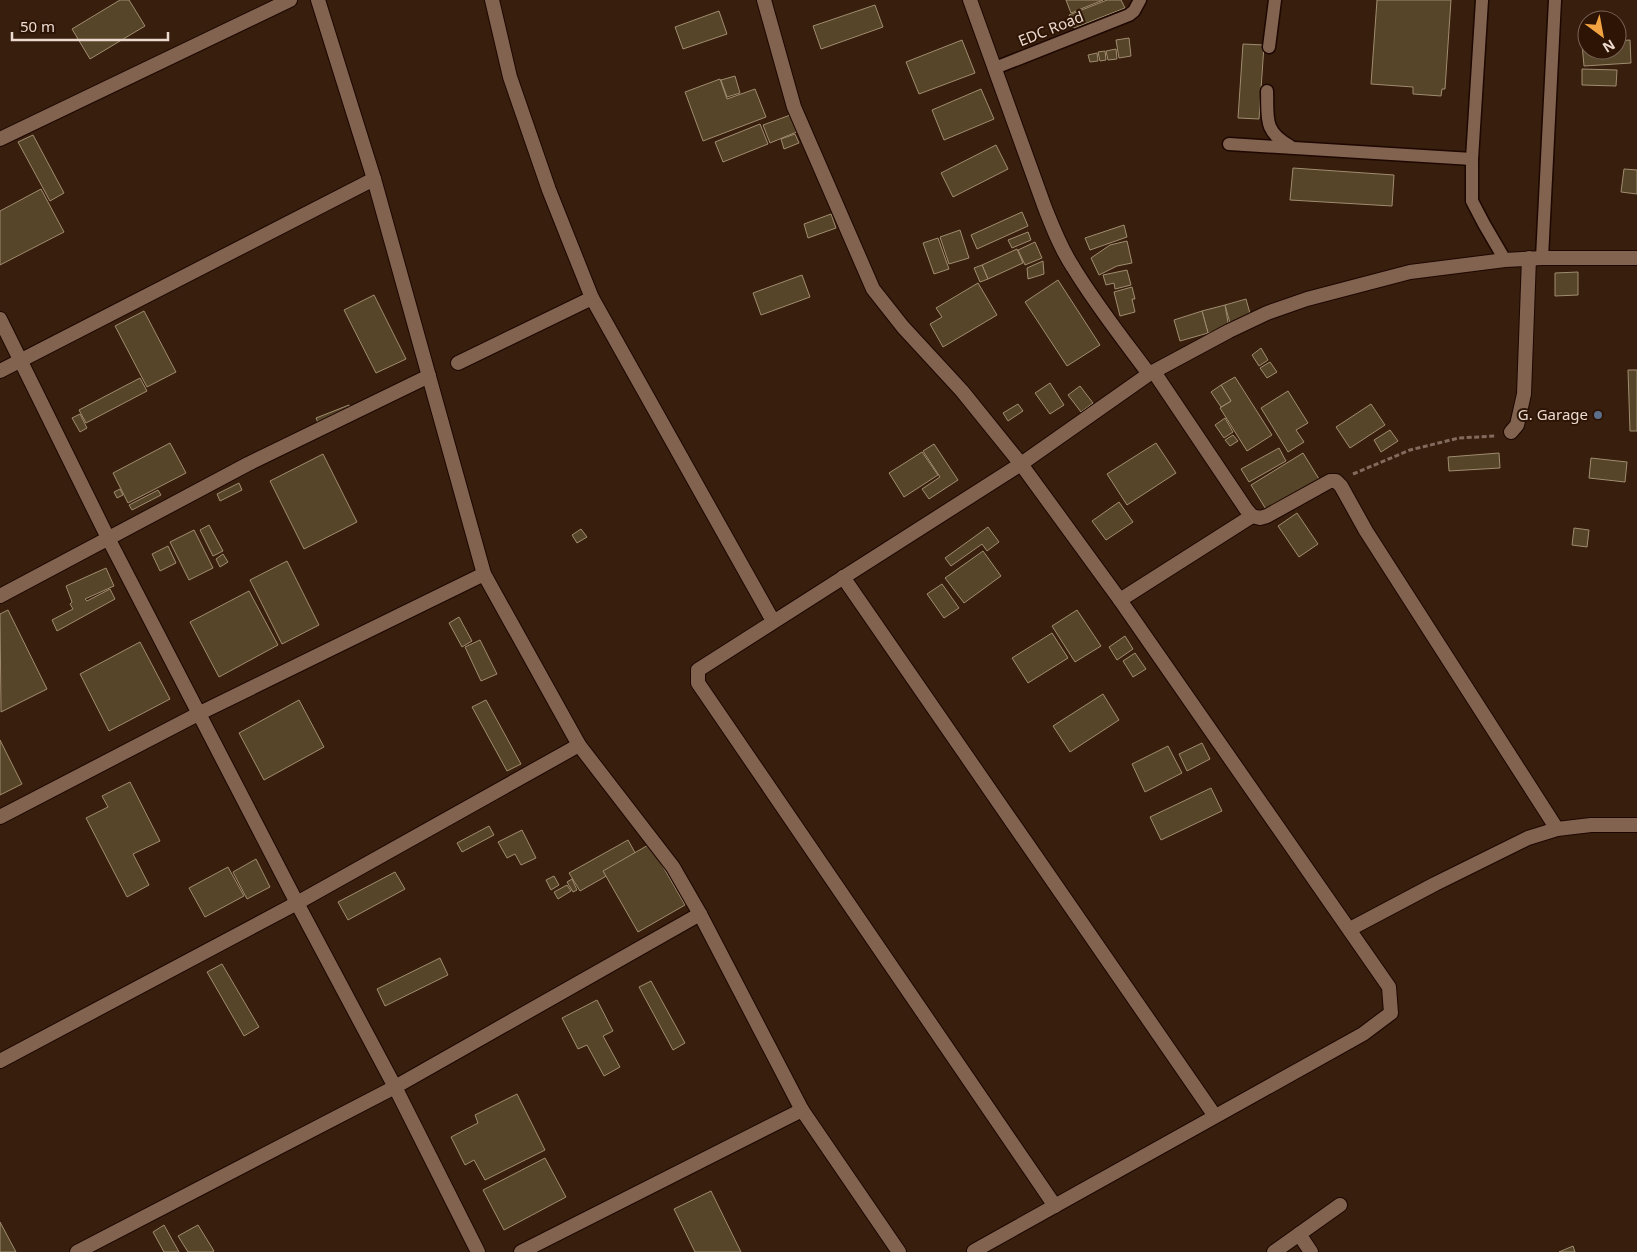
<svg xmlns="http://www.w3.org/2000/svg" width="1637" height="1252" font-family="'Noto Sans',sans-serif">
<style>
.building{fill:#57452a;stroke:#a08c6f}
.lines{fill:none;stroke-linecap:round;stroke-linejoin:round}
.service-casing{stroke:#1d0700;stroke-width:15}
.minor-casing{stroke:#1d0700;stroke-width:16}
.tertiary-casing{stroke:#1d0700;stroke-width:16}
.path{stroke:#826b5d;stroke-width:3;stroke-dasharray:5 2.5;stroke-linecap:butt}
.service{stroke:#816350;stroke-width:12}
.minor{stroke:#816350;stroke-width:14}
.tertiary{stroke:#816350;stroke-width:14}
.service-dot{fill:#5c6f8a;stroke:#2d1404;stroke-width:2}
.labels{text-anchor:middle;stroke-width:4;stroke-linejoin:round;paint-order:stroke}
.street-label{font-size:15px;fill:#ecdad0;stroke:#2d1404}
.poi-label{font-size:15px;fill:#ecdad0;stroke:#2d1404;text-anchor:end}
</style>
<rect width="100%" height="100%" fill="#371e0d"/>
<!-- building -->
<g class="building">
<polygon points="120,0 129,0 145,26 90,59 72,29"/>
<polygon points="1066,0 1103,0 1071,13"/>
<polygon points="1107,0 1121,0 1125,8 1074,28 1069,15"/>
<polygon points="1377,0 1451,0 1445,89 1442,89 1441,96 1413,94 1413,87 1371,84"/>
<polygon points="875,5 883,27 821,49 813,26"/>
<polygon points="719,11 727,34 683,49 675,27"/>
<polygon points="1129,38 1131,56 1119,58 1116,40"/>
<polygon points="962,40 975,73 919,94 906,62"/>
<polygon points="1630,40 1631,63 1584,66 1582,44 1587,43 1587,50 1617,50 1617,41"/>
<polygon points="1243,44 1264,45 1259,119 1238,118"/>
<polygon points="1116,49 1117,59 1108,60 1106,51"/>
<polygon points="1105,51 1106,60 1100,61 1098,52"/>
<polygon points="1097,53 1098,61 1090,62 1088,55"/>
<polygon points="1582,69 1617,70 1616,86 1582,85"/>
<polygon points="735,76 740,93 727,97 721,80"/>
<polygon points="720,79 727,99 755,89 766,117 703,141 685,92"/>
<polygon points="981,89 994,119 944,140 932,110"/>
<polygon points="793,114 799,131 770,143 763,125"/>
<polygon points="760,124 768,144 723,162 715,142"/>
<polygon points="795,134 799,143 784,149 781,139"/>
<polygon points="33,135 64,193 50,201 18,142"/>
<polygon points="996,145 1008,169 953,197 941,173"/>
<polygon points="1293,168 1394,175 1392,206 1290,200"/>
<polygon points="1624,169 1637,170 1637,194 1621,192"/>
<polygon points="41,189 64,232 0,265 0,211"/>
<polygon points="1022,212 1028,226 977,249 971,235"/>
<polygon points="831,214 836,228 808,238 804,224"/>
<polygon points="1124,225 1127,237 1090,250 1085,238"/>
<polygon points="960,230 969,258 949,264 940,237"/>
<polygon points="1028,232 1031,240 1012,248 1008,240"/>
<polygon points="938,238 949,269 934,274 923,243"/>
<polygon points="1127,241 1132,263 1117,266 1099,275 1091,258 1110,245"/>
<polygon points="1035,242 1042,258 1025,265 1018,250"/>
<polygon points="1017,249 1023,263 988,279 982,265"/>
<polygon points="1043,261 1044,274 1028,279 1027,268"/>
<polygon points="982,265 988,279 980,282 974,268"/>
<polygon points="1127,270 1131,285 1115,289 1114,283 1106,285 1103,275"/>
<polygon points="1578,272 1578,295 1555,296 1555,273"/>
<polygon points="802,275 810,297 761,315 753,293"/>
<polygon points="1058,280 1100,345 1067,366 1025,302"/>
<polygon points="978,283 997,315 943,347 930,324 942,317 936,308"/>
<polygon points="1132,287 1135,299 1132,299 1135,312 1120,316 1114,292"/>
<polygon points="374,295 406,359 376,373 344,310"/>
<polygon points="1246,299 1251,317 1230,323 1225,305"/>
<polygon points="1225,305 1229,328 1208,333 1202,311"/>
<polygon points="144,311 176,372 147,387 115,326"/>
<polygon points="1202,311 1208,333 1180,341 1174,320"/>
<polygon points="1261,348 1268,360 1259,366 1252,355"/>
<polygon points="1270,362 1277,372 1267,378 1260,368"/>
<polygon points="1628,370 1637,370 1637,431 1630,431"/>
<polygon points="1235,377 1272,435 1247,451 1220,408 1231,401 1221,385"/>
<polygon points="140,378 147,391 86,423 79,410"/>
<polygon points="1050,383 1064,405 1050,414 1035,393"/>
<polygon points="1221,385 1231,401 1221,407 1211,392"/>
<polygon points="1080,386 1093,403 1081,412 1068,395"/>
<polygon points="1288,391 1308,423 1296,430 1304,442 1288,452 1261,408"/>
<polygon points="1018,404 1023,411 1008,421 1003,413"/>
<polygon points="1371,404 1385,425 1350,448 1336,427"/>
<polygon points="349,405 352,412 319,425 316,418"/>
<polygon points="80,414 87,428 80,432 72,418"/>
<polygon points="1225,418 1233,432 1224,438 1215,425"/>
<polygon points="1390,430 1398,441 1381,452 1374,440"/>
<polygon points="1233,435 1238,441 1230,446 1225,440"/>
<polygon points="170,443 186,473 128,503 113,473"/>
<polygon points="1156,443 1176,473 1127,505 1107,474"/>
<polygon points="934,444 958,480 929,499 922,489 940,477 923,451"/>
<polygon points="1279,448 1286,461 1249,482 1241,469"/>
<polygon points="922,452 938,475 904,497 889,473"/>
<polygon points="1303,453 1319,479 1267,511 1251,485"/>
<polygon points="1499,453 1500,468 1449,471 1448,457"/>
<polygon points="323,454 357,522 304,549 270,481"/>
<polygon points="1591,458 1627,462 1625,482 1589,478"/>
<polygon points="239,483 242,490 220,501 217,494"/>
<polygon points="120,489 123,495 117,498 114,492"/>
<polygon points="158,490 161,495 132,510 129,505"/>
<polygon points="1119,502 1133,522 1106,540 1092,521"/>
<polygon points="1297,513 1318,544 1299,557 1278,526"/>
<polygon points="209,525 223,551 213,556 200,530"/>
<polygon points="988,527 999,542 987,551 982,544 951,566 945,558"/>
<polygon points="1574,528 1589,530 1587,547 1572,545"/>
<polygon points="581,529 587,537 577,543 572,535"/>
<polygon points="194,530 213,568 189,580 170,542"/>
<polygon points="168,546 176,563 160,571 152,554"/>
<polygon points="983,551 1001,576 964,603 945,578"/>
<polygon points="223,554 228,562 220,567 216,559"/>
<polygon points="287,561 319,625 282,644 250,580"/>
<polygon points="106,568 114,586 85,599 87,601 110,589 115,599 57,631 52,620 73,609 70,604 72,602 66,586"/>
<polygon points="942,584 959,608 944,618 927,594"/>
<polygon points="249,591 278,645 219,677 190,622"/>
<polygon points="8,610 47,689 1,712 0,614"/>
<polygon points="1077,610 1101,646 1075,662 1052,626"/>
<polygon points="459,617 472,641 462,647 449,623"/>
<polygon points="1052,633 1068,658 1028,683 1012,658"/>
<polygon points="1125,636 1133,649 1117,660 1109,647"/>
<polygon points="480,640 497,674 481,681 465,647"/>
<polygon points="140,642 170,699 109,731 80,674"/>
<polygon points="1135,653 1146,669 1133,677 1123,661"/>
<polygon points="1103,694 1119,720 1070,752 1053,726"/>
<polygon points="299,700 324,747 264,780 239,733"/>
<polygon points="486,700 521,764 507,771 472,707"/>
<polygon points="0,740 22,784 0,795"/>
<polygon points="1202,743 1210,759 1187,771 1179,754"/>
<polygon points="1168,746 1182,773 1145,792 1132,764"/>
<polygon points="130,782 160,841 133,854 149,885 127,897 86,818 108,807 102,796"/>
<polygon points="1211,788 1222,811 1161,840 1150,817"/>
<polygon points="489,826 494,835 462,852 457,843"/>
<polygon points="522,830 536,858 521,865 515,854 507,858 498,842"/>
<polygon points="628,840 638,858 580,891 569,873"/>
<polygon points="650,844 685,905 638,932 603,871"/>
<polygon points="256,859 270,887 247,899 233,872"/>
<polygon points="228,867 244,896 205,917 189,888"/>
<polygon points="395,872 405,889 348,920 338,902"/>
<polygon points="554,876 559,885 551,890 546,880"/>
<polygon points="572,879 577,890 573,892 567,882"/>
<polygon points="567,885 571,891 558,899 554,892"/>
<polygon points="440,958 448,975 385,1006 377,989"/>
<polygon points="222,964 259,1027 244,1036 207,972"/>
<polygon points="651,981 685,1043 673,1050 639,987"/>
<polygon points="597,1000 613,1031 603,1036 620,1067 604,1076 587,1045 578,1049 562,1018"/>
<polygon points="517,1094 545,1150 485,1180 474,1160 465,1165 451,1137 478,1123 475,1115"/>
<polygon points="545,1158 566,1197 504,1230 483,1190"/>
<polygon points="711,1191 741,1252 695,1252 674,1209"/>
<polygon points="0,1222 16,1252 0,1252"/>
<polygon points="164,1225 179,1252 164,1252 153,1232"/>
<polygon points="198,1225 214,1251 212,1252 188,1252 178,1236"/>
<polygon points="1573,1246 1575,1252 1559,1252"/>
</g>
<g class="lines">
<defs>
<g id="service">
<polyline points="1482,0 1472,159 1472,201 1484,224 1505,260"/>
<polyline points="1269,47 1275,0"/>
<polyline points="995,68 1129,15 1134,11 1140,0"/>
<path d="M1267,91c1,27 -4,40 23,55"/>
<polyline points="1229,144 1472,159"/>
<polyline points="1542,258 1555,0"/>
</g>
<g id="minor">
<polyline points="318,0 374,179 484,574 579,745 673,867 700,914 802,1110 899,1252"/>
<polyline points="492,0 510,77 549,190 592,298 773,621"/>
<polyline points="764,0 794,107 873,289 903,327 962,391 1021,464 1120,600 1389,987 1391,1013 1363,1034 974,1251"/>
<path d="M970,0l75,208c8,20 16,41 28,59 23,38 50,72 76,107"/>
<polyline points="0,139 290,0"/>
<polyline points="458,363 592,298"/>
<polyline points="0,371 374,179"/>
<polyline points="1154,372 1246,509 1252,516 1260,518 1267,516 1330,481 1336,481 1341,486 1366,531 1557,829"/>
<polyline points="1511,432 1517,425 1524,394 1529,258"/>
<polyline points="843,577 1215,1116"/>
<polyline points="0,596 248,464 429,376"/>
<polyline points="1120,600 1252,516"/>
<polyline points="0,817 200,713 484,574"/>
<polyline points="1350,929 1435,884 1528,838 1557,829 1591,825 1637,825"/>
<polyline points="0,1061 297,903 579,745"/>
<polyline points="1055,1206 698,683 698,670 1021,464 1149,374 1229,331 1267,313 1307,299 1410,272 1505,260 1542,258 1637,258"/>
<polyline points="1299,1234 1311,1252"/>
<polyline points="77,1252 395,1087 700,914"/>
<polyline points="521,1252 802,1110"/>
<polyline points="1274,1252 1340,1205"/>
</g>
<polyline id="tertiary" points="0,319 108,538 297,903 395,1087 478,1252"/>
</defs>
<!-- service casing -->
<use href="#service" class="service-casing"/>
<!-- minor casing -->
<use href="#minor" class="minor-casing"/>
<!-- tertiary casing -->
<use href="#tertiary" class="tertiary-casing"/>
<!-- path -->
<polyline class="path" points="1353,474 1410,450 1459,438 1495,436"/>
<!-- service -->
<use href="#service" class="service"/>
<!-- minor -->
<use href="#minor" class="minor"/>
<!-- tertiary -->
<use href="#tertiary" class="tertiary"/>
</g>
<!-- markers -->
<circle class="service-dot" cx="1598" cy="415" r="5"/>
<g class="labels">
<!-- street labels -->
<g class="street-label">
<text transform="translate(1051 29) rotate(-22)" y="5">EDC Road</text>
</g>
<!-- poi labels -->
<g class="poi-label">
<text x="1588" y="420">G. Garage</text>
</g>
</g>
<!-- north arrow -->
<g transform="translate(1602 35) rotate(148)"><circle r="24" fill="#2d1404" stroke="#796356"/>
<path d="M0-4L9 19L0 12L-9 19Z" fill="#f3a442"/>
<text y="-8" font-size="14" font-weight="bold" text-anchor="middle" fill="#ecdad0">N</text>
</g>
<!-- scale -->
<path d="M12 32v8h156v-8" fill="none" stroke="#ecdad0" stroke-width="2.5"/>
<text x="20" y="32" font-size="15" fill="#ecdad0" stroke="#2d1404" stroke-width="4" paint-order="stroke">50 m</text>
</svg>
